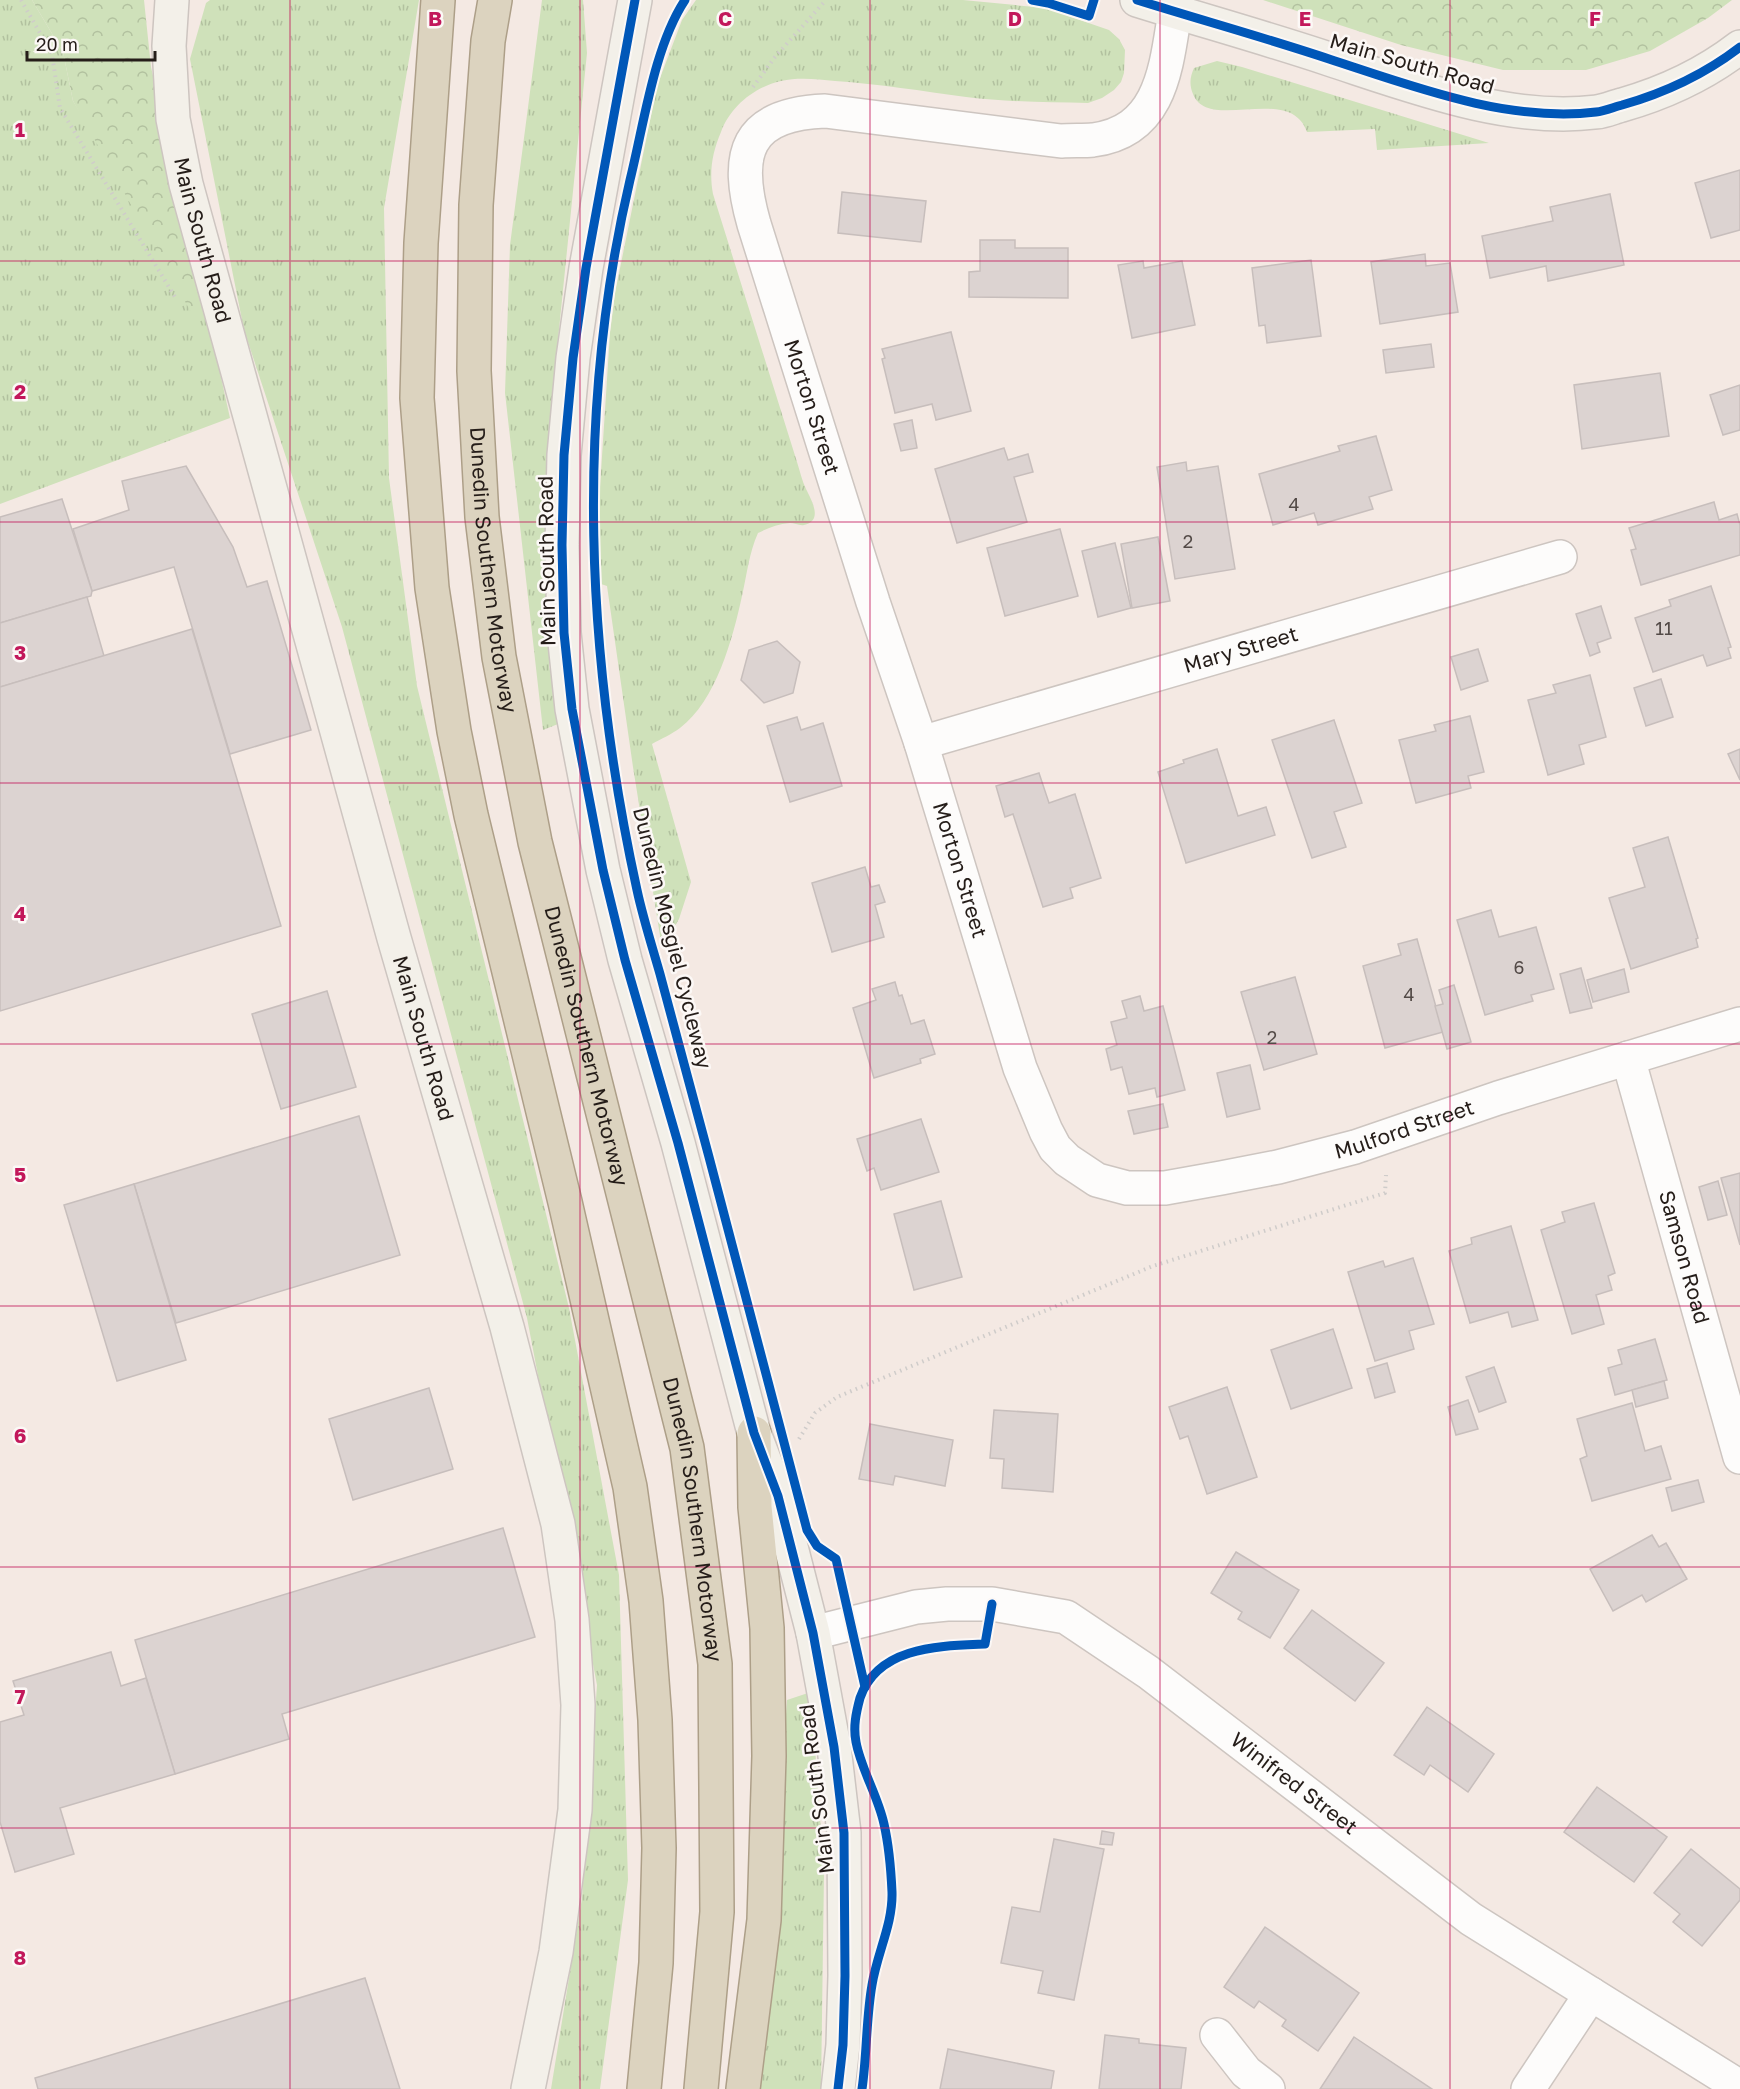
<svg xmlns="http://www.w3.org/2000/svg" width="1740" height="2089" font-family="'Golos Text',sans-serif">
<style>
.grass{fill:url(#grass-tufts)}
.forest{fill:url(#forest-crowns)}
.building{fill:#dcd3d1;stroke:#c7bebc;stroke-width:1.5}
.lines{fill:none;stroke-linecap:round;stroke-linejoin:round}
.minor-casing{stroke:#cdc5c0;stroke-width:36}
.secondary-casing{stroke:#cdc5c0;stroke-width:36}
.motorway-casing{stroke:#ad9f88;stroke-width:36}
.path{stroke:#cfccca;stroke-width:4;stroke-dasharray:1.5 4.5;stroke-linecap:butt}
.minor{stroke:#fdfcfb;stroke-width:33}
.secondary{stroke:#f3f0e9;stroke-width:33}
.motorway{stroke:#dcd3bf;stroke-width:33}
.cycleway-casing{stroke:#fcf8f6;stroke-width:13}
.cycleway{stroke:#0057b8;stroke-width:9}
.grid{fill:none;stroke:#c2185b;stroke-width:1.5;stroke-opacity:0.55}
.labels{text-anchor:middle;stroke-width:5;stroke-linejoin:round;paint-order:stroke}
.number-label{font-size:18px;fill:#534a47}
.street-label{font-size:21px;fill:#251d19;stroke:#fcf8f6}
.grid-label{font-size:20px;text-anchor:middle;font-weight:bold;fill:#c2185b;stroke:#fcf8f6;stroke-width:5;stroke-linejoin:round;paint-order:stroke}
</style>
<defs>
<pattern id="grass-tufts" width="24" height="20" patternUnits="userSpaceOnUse" patternTransform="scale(1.5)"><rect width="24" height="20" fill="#cfe1ba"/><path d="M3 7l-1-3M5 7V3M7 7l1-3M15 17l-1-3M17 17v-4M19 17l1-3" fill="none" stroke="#b2c19f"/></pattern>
<pattern id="forest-crowns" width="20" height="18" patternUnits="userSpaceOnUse" patternTransform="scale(1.5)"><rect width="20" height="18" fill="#cfe1ba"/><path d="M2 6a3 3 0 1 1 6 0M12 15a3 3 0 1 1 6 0" fill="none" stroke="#b2c19f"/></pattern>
</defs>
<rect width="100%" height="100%" fill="#f4e9e3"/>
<!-- grass -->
<g class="grass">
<polygon points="0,0 32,0 63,52 73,101 207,314 230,418 0,504"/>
<polygon points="210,0 419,0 384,208 389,478 417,686 569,1308 619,1575 628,1880 600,2089 551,2089 582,1898 597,1685 527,1318 342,627 244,330 190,59 206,3"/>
<polygon points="542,0 583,0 587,53 555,369 549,667 563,722 543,730 505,393 510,245"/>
<path d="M696,0h267l82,8 64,22 10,9 6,11 -1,23 -3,9 -7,8 -12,8 -14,5c-40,-1 -82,-1 -122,-6 -44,-6 -87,-13 -131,-16 -18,-2 -37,-4 -54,0 -27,6 -51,26 -60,51 -9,21 -12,40 -8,62l84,268c3,9 5,19 9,27 5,10 18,32 -2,36 -4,1 -10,-2 -14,-2 -12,1 -22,5 -32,10 -9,20 -11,41 -16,63 -9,42 -26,105 -62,132 -8,6 -19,11 -28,16l39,138 -12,37 -17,29 -29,-181 -26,-181 -6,-2 -2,-39 1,-58 10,-154 5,-40 42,-207 25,-66z"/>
<path d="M1217,61l25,6 247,76 -112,7 -2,-21 -68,3c-17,-49 -99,1 -114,-38 -4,-10 -3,-17 1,-26z"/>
<polygon points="811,1692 824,1873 821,2089 760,2089 787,1700"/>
</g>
<!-- forest -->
<g class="forest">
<polygon points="32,0 144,0 151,67 207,314 192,314 73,101 63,52"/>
<polygon points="1263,0 1732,0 1708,18 1650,51 1586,70 1503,70 1401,45"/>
</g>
<!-- building -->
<g class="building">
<polygon points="1740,170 1740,230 1711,238 1695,183"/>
<polygon points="842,192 926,201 921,242 838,233"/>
<polygon points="1610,194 1624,265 1548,281 1546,266 1490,278 1482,236 1553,221 1550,207"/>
<polygon points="980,240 1015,240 1015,248 1068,248 1068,298 969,297 969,272 980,271"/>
<polygon points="1425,254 1426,266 1450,263 1458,312 1380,324 1371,262"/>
<polygon points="1311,260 1321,336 1267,343 1265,325 1259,326 1252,268"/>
<polygon points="1143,261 1144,268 1182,261 1195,325 1132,338 1118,265"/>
<polygon points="951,332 971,411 936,420 932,404 895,413 882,359 885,358 882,349"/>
<polygon points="1431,344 1434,367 1386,373 1383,350"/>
<polygon points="1660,373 1669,436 1582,449 1574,385"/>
<polygon points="1740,385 1740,430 1723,435 1710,395"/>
<polygon points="912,420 917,448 901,451 894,424"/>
<polygon points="1376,436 1392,490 1369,497 1373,509 1318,525 1314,513 1273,525 1259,474 1340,451 1338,446"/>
<polygon points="1004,448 1008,460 1028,454 1033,472 1014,477 1027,522 957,543 935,469"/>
<polygon points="1186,462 1187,471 1218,466 1235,569 1175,579 1157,467"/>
<polygon points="186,466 233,547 247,587 267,581 311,730 230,754 174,567 92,591 73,529 129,510 122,481"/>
<polygon points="62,499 92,591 91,596 0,623 0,517"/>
<polygon points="1714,502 1719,520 1737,514 1740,525 1740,555 1641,585 1631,550 1636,549 1629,528"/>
<polygon points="1060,529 1078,596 1005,616 987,548"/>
<polygon points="1158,537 1170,601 1132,608 1121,544"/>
<polygon points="1115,543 1131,608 1098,617 1082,551"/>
<polygon points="1711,586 1731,647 1728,648 1731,658 1707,666 1703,655 1653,672 1635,618 1671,606 1669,600"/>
<polygon points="87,597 104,656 0,687 0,623"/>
<polygon points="1601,606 1611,638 1597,643 1600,652 1590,656 1576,614"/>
<polygon points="192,629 281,926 0,1011 0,687"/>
<polygon points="777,641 800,662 793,693 764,703 741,680 749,650"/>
<polygon points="1478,649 1488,681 1461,690 1451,657"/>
<polygon points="1590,675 1606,737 1579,745 1584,764 1548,775 1528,700 1556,693 1553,685"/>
<polygon points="1661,679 1673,717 1646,726 1634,688"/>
<polygon points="1470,716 1484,772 1468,776 1471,788 1416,803 1399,740 1436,731 1434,725"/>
<polygon points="797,717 801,730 823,723 842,786 790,802 767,726"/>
<polygon points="1334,720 1362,803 1334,812 1346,847 1312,858 1272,740"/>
<polygon points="1217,749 1238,816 1266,807 1275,835 1186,863 1158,772 1184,763 1183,760"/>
<polygon points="1740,749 1740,780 1728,754"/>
<polygon points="1039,773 1049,803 1075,794 1101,878 1070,888 1073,898 1043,907 1013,814 1005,817 996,786"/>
<polygon points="1668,837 1698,938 1696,939 1698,947 1631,969 1609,898 1645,887 1633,848"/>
<polygon points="865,867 871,887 879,885 885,902 875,905 884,937 832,952 812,883"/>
<polygon points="1491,910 1499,937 1536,927 1554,989 1531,995 1533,1001 1485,1015 1457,920"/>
<polygon points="1417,939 1443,1032 1385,1048 1363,966 1401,955 1398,944"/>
<polygon points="1581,968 1592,1008 1570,1013 1560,974"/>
<polygon points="1624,969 1629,992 1593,1002 1587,980"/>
<polygon points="1295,977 1317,1054 1264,1070 1241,992"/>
<polygon points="895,982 899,996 902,995 911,1024 924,1020 935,1054 920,1059 921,1063 874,1078 853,1008 876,1000 872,989"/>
<polygon points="1454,985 1471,1042 1447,1049 1435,1006 1443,1004 1439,990"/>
<polygon points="327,991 356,1087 281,1109 252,1014"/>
<polygon points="1140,996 1144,1011 1163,1006 1185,1090 1157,1097 1155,1088 1129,1094 1122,1067 1111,1070 1106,1049 1117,1045 1111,1022 1127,1018 1122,1001"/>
<polygon points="1250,1065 1260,1109 1227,1117 1217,1073"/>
<polygon points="1163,1104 1168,1127 1134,1134 1128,1111"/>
<polygon points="359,1116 400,1255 176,1323 134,1184"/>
<polygon points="921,1119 939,1172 881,1190 874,1168 867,1171 857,1139"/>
<polygon points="1740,1173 1740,1245 1721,1178"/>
<polygon points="1718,1181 1727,1215 1708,1220 1699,1187"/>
<polygon points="134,1184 186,1360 117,1381 64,1205"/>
<polygon points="941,1201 962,1277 914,1290 894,1214"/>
<polygon points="1594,1203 1615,1273 1608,1276 1612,1290 1596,1295 1604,1324 1572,1334 1541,1230 1565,1222 1562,1212"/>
<polygon points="1511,1226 1538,1320 1512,1327 1508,1312 1470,1323 1449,1251 1472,1244 1471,1238"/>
<polygon points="1413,1258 1434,1324 1409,1331 1414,1349 1375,1361 1348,1272 1383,1261 1385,1267"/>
<polygon points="1333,1329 1352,1388 1291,1409 1271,1350"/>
<polygon points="1655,1339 1667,1380 1615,1395 1608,1368 1622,1364 1618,1350"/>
<polygon points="1387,1363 1395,1392 1375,1398 1367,1369"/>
<polygon points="1494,1367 1506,1402 1479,1412 1466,1377"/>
<polygon points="1664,1381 1668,1398 1636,1407 1632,1390"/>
<polygon points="1227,1387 1257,1477 1207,1494 1188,1436 1180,1439 1169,1407"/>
<polygon points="429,1388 453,1469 353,1500 329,1419"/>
<polygon points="1468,1400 1478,1429 1456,1435 1448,1407"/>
<polygon points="1632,1403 1645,1451 1661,1446 1671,1479 1592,1501 1580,1459 1587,1456 1577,1419"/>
<polygon points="994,1410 1058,1414 1053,1492 1002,1488 1004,1459 990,1458"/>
<polygon points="870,1424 953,1440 945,1486 895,1476 893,1485 859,1479"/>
<polygon points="1698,1480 1704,1502 1672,1511 1666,1488"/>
<polygon points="503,1528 535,1637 282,1714 289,1739 175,1774 135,1640"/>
<polygon points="1652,1535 1659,1547 1666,1543 1687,1579 1646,1602 1642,1595 1613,1611 1590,1569"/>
<polygon points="1236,1552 1299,1590 1270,1638 1238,1619 1242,1612 1211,1593"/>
<polygon points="1312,1610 1384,1663 1355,1701 1284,1648"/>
<polygon points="111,1652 121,1686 146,1678 175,1774 60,1808 74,1854 15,1872 0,1822 0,1722 24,1715 13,1681"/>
<polygon points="1427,1707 1494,1754 1468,1792 1430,1765 1424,1775 1394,1755"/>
<polygon points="1597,1787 1667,1837 1634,1882 1564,1832"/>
<polygon points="1102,1831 1114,1833 1112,1845 1100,1844"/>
<polygon points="1054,1839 1104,1849 1074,2000 1038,1993 1043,1971 1001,1963 1012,1907 1040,1912"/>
<polygon points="1691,1849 1740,1889 1740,1900 1702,1946 1673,1922 1680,1914 1654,1893"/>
<polygon points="1265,1927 1359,1993 1318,2051 1282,2026 1286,2020 1259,2001 1254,2008 1224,1987"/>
<polygon points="365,1978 400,2089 38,2089 35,2078"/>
<polygon points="1105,2035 1139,2039 1139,2043 1186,2048 1181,2089 1099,2089"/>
<polygon points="1354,2037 1432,2089 1320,2089"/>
<polygon points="948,2049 1054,2071 1051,2089 940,2089"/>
</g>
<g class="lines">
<defs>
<g id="minor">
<path id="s1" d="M1175,12c-9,55 -13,119 -82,128 -10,1 -22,0 -32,1l-236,-30c-80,3 -91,43 -71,113l119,378 48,141 99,325 26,63 9,17 12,12 30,20 30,8h38l56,-10 57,-11 77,-20 143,-49 242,-74"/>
<path id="s2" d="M921,743l639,-186"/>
<path id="s3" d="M1628,1058l112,399"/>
<path id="s4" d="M813,1633l103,-26 31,-3h45l74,13 82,55 323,247 269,168"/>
<polyline points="1217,2035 1246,2072 1268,2089"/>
<polyline points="1528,2089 1591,1994"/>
</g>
<g id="secondary">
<path id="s5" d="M172,0l-3,46 4,73 13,65 208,754 113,389 51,197 14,96 6,85 -3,105 -19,142 -28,137"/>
<polyline points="635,0 586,268 573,358 564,455 562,545 564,633 572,709 603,870 625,960 678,1143 754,1433 778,1496 813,1633 834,1747 844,1833 845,1976 843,2045 838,2089"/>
<path d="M1137,0c64,20 129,38 192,59 83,27 179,64 267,53 9,-1 18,-5 26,-7 42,-12 83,-31 118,-58"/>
</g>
<g id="motorway">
<polyline points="438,0 421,243 417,398 432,588 454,731 471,815 565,1202 630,1487 646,1601 655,1720 659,1848 656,1963 644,2089"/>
<path id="s6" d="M495,0l-7,41 -12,164 -2,166 8,146 17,140 36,185 152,606 28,216 2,248 -16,177"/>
<polyline points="743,2089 764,1920 769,1756 767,1628 755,1507 754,1433"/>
</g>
</defs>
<!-- minor casing -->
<use href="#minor" class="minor-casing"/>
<!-- secondary casing -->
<use href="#secondary" class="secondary-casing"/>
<!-- motorway casing -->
<use href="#motorway" class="motorway-casing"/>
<!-- path -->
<g class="path">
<polyline points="21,0 52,54 60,108 175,297"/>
<polyline points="753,87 775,57 826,0"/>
<polyline points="799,1439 815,1413 837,1397 1153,1266 1385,1193 1386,1175"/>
</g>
<!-- minor -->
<use href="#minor" class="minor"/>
<!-- secondary -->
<use href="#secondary" class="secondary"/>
<!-- motorway -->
<use href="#motorway" class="motorway"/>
<defs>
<g id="cycleway">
<polyline points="635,0 586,268 573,358 564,455 562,545 564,633 572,709 603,870 625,960 678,1143 754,1433 778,1496 813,1633 834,1747 844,1833 845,1976 843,2045 838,2089"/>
<path d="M685,0c-31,47 -41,124 -55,180 -55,233 -44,477 7,710 6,28 15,56 23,84 16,61 33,122 49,183 33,124 65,249 98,373l10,16 19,13 29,128"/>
<polyline points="1032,0 1048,3 1089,16 1094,0"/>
<path d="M1137,0c64,20 129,38 192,59 83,27 179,64 267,53 9,-1 18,-5 26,-7 42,-12 83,-31 118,-58"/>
<path d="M862,2089c5,-34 4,-70 10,-104 5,-32 21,-61 20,-93 -1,-22 -3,-46 -8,-68 -6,-28 -23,-55 -28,-82 -3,-15 0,-29 4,-44 18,-52 80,-52 125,-54l7,-40"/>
</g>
</defs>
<!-- cycleway casing -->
<use href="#cycleway" class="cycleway-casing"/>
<!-- cycleway -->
<use href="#cycleway" class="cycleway"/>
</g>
<!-- grid -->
<path class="grid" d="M290,0v2089M580,0v2089M870,0v2089M1160,0v2089M1450,0v2089M0,261h1740M0,522h1740M0,783h1740M0,1044h1740M0,1306h1740M0,1567h1740M0,1828h1740"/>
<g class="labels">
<!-- number labels -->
<g class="number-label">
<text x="1294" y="511">4</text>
<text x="1188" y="548">2</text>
<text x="1664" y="635">11</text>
<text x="1519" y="974">6</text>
<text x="1409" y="1001">4</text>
<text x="1272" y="1044">2</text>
</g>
<!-- street labels -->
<g class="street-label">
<text transform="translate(1412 64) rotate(16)" y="7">Main South Road</text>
<text dy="7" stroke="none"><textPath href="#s5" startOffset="244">Main South Road</textPath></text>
<text dy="7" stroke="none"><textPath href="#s1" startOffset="795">Morton Street</textPath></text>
<text transform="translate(547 561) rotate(-91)" y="7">Main South Road</text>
<text dy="7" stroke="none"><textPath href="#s6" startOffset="572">Dunedin Southern Motorway</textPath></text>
<text dy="7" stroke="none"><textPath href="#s2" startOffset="333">Mary Street</textPath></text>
<text dy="7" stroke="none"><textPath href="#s1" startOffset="1281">Morton Street</textPath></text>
<text transform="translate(672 938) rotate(76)" y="7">Dunedin Mosgiel Cycleway</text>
<text dy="7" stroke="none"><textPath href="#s5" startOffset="1072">Main South Road</textPath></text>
<text dy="7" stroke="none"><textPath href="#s6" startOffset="1058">Dunedin Southern Motorway</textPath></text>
<text dy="7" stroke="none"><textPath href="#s1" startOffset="1944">Mulford Street</textPath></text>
<text dy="7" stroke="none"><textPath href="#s3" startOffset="207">Samson Road</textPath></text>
<text dy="7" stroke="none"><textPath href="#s6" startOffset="1544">Dunedin Southern Motorway</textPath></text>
<text dy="7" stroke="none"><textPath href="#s4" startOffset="540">Winifred Street</textPath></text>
<text transform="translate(817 1789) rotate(-97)" y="7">Main South Road</text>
</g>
</g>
<g class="grid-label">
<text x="435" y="26">B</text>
<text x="725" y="26">C</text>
<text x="1015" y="26">D</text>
<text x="1305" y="26">E</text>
<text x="1595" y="26">F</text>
<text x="20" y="137">1</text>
<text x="20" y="399">2</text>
<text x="20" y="660">3</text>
<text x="20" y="921">4</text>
<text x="20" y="1182">5</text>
<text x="20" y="1443">6</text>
<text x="20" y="1704">7</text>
<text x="20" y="1965">8</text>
</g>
<!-- scale -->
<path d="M27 51v9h128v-9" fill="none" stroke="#251d19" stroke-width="3"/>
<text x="36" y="51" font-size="18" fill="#251d19" stroke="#fcf8f6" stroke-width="4.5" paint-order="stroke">20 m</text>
</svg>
